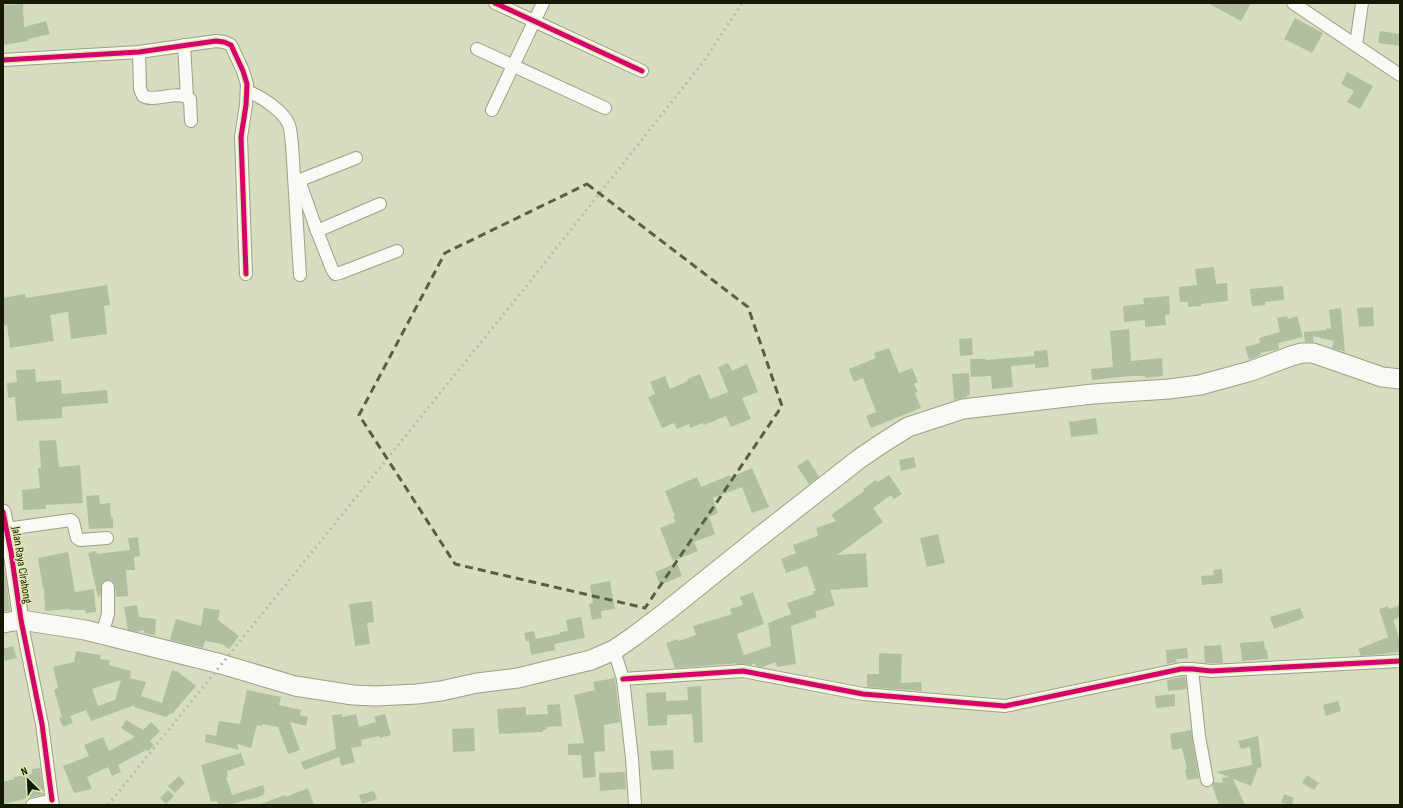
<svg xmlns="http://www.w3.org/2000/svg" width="1403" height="808" font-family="'Sofia Sans Condensed',sans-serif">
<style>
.building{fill:#b0c09f;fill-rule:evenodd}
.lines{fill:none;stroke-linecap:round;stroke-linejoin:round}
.minor-casing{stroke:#9ba087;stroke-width:14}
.tertiary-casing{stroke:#9ba087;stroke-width:17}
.primary-casing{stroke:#9ba087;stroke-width:21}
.minor{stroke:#f9faf5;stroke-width:12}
.tertiary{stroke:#f9faf5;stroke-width:15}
.primary{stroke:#f9faf5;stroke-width:19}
.rail{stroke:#b9bbb3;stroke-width:3;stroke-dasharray:2 4;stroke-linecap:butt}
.cycleway-casing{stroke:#dfebb2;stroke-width:8}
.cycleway{stroke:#d6006c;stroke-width:5}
.marked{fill:none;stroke:#5a5e45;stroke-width:3;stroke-dasharray:8 5;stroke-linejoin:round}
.labels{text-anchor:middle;stroke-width:3;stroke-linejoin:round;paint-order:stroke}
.street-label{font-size:12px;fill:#161904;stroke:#dfebb2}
</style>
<rect width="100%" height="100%" fill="#d7debf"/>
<!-- building -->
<g class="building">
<polygon points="1208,3 1251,3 1241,21"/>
<polygon points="23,4 24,27 46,21 50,34 28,39 28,41 3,45 3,5"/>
<polygon points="1295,18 1323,33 1312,53 1284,39"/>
<polygon points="1380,31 1400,34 1400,46 1378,43"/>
<polygon points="1347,72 1373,86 1360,109 1347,102 1354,91 1341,84"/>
<polygon points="1214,267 1216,284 1227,283 1228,301 1201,304 1201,306 1188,307 1188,302 1180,302 1179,287 1197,285 1195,269"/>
<polygon points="107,285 110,305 104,306 107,334 71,339 68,312 50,315 54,341 10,348 7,325 3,326 3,298 25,294 26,298"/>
<polygon points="1283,286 1284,300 1265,302 1265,305 1252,306 1250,289"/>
<polygon points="1169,296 1170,314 1165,315 1166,325 1145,327 1145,320 1124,322 1123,306 1144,304 1143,298"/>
<polygon points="1373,307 1374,326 1359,327 1357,308"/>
<polygon points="1341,308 1345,352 1332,348 1334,341 1313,336 1314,342 1305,342 1304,332 1326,330 1327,328 1331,329 1329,310"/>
<polygon points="1287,316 1288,319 1297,316 1303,337 1278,343 1279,349 1260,353 1261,355 1249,360 1245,347 1260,343 1259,338 1280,332 1277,318"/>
<polygon points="1129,329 1131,361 1162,358 1163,376 1146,378 1145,376 1131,376 1092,380 1091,369 1113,367 1110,331"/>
<polygon points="972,338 973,355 960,356 959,339"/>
<polygon points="889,348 899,373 912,368 918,382 914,384 918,392 915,393 921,408 871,428 866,416 876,412 863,378 854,382 849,369 876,358 874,353"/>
<polygon points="1047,350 1049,367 1035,368 1035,364 1011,366 1013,387 992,389 991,376 971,377 970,359 986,359 986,360 1034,356 1034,351"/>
<polygon points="728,363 732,371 747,364 758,392 742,398 751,419 731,427 726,416 704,425 703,423 690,428 689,424 677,429 674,423 662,428 648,397 655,394 650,382 665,376 670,389 688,381 687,379 700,374 710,399 728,392 718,367"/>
<polygon points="35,369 36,382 61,380 62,394 107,390 108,403 62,407 62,418 17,421 15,397 8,398 7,383 17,382 16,370"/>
<polygon points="969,373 970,395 967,395 968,397 954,400 952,374"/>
<polygon points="1096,418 1098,434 1071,437 1069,422"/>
<polygon points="56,440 59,467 80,465 83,503 46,505 46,509 23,510 22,490 40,488 38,468 41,468 39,441"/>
<polygon points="914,457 916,467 901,471 899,460"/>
<polygon points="808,459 819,477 809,484 797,466"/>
<polygon points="752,468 769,507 752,513 742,487 713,498 718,513 709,517 715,534 694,542 698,551 673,561 660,528 675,522 673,517 675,516 665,491 697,477 701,487 730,475 731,477"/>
<polygon points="889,475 902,494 894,499 891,495 873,508 883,522 837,555 866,553 868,587 830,590 835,605 815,612 817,617 791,626 796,664 777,667 776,662 762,667 756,666 755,663 751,665 737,664 736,663 731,664 727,664 675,668 666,643 678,639 679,641 696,635 693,626 732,614 730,609 743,605 740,597 753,592 764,624 737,634 744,655 771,646 768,623 791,614 787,603 814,594 813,591 816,591 807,566 786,573 781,559 796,553 793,545 818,536 816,528 836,521 831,515 864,491 863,489 876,480 878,482"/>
<polygon points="99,495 100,504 110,503 111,517 113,517 113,528 89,529 86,496"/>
<polygon points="938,534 945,563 927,567 920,538"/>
<polygon points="138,537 140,556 134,557 135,570 126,570 128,596 116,597 115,584 111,580 108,580 102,583 100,596 98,597 88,553 96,551 97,554 130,550 128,538"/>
<polygon points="68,552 75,592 94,589 96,612 86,613 85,610 69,610 69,609 45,611 44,588 43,588 38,558"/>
<polygon points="677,563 682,576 660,585 655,572"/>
<polygon points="1222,569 1223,583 1202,585 1201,576 1214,575 1213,570"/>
<polygon points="3,571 5,571 10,610 3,612"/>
<polygon points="610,581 615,609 601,611 602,618 592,620 589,604 593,603 590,585"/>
<polygon points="372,601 374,622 367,623 370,644 355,646 349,604"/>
<polygon points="137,605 139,617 156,619 155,635 144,633 144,630 137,632 128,630 124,607"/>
<polygon points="1400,605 1400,617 1393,620 1400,640 1400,652 1361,656 1358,649 1388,637 1379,609 1388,606 1389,609"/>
<polygon points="204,608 220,610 218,620 239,636 229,649 222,644 205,641 203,648 170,640 176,619 201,626"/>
<polygon points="1300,608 1304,618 1274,629 1270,617"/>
<polygon points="581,617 585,638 554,644 555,650 531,655 529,641 526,641 524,633 534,631 536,639 560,634 560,632 568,631 566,620"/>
<polygon points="1264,641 1265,650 1267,650 1268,659 1242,661 1240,643"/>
<polygon points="1221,645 1223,663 1205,663 1204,646"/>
<polygon points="13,646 17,658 5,661 3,649"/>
<polygon points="1187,648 1188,658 1176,659 1177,662 1167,664 1166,650"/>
<path d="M76,651l25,4 -1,4 10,1 -1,5 22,6 -1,7 16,4 -5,14 21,7 10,-33 6,2 18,14 -24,28 -1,-1 -5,4 -32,-10 1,-2 -44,16 -5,-11 -16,6 3,7 -10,4 -4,-9 3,-1 -8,-27 4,-2 -5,-21 21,-5zM121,680l-6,20 -17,6 -6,-17z"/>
<polygon points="879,653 902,654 901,683 921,682 922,691 867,687 867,674 879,674"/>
<polygon points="1181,677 1185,677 1187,689 1168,691 1167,680"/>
<polygon points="615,678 620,722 604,725 605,751 594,752 596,777 583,778 581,755 568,755 568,744 584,743 574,695 595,690 593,682"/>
<polygon points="701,686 703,742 694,743 692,714 667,715 667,725 648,726 646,693 666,692 666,701 688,700 687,687"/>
<polygon points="247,690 281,697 279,705 301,710 300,715 308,717 306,726 290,722 300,750 288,754 278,727 262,724 262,726 257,725 251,748 237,744 239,750 205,742 206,734 216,736 219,721 240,724"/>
<polygon points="1175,694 1175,706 1156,708 1155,696"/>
<polygon points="1338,701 1341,711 1326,716 1323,705"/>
<polygon points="560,704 562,726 547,727 547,729 543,730 543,732 499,734 497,709 526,707 526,715 548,714 547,705"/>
<polygon points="342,714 342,717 356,714 359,727 376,722 374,717 385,714 391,735 380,738 379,736 361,740 362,746 351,748 355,762 341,766 339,757 304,770 301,762 336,749 332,715"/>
<polygon points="126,720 143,730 151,722 160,731 150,741 154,745 148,751 146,750 118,765 121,772 112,776 108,767 87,777 92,789 74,793 63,766 89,756 84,745 103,737 109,751 135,737 121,728"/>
<polygon points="474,728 475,751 453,752 452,729"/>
<polygon points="1191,730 1199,778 1187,780 1185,769 1187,769 1182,748 1172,750 1170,734"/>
<polygon points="1258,736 1262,767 1258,768 1251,786 1233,779 1245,805 1219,805 1212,785 1214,782 1223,783 1222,778 1229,777 1216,772 1252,765 1250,747 1241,749 1238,741"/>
<polygon points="673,750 674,769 652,770 650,751"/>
<polygon points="241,753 245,765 227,771 228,777 226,777 232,795 263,785 265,793 263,793 264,795 248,800 248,799 230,805 219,805 217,801 211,802 201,765"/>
<polygon points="40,768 44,794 4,804 3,799 3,782 14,779 14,777 32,774 32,769"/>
<polygon points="623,772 625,772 626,789 600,791 599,773"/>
<polygon points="1307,775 1319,783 1314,790 1302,783"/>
<polygon points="179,776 185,783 175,793 168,786"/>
<polygon points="308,788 314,805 261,805 261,804 285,795 286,797"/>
<polygon points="168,790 174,796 166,804 160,798"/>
<polygon points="374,791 377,799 362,804 359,795"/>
<polygon points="1284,794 1294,798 1292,805 1281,803"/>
</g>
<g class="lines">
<defs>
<g id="minor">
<polyline points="495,3 642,71"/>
<polyline points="1293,3 1400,75"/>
<polyline points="184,45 187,97"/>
<polyline points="1356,45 1362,3"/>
<polyline points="477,49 605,108"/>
<path d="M139,52l1,37 3,7c13,7 34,-7 47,3l1,22"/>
<polyline points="3,60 139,52 216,41 224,42 231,45 243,71 247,84 246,105 241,137 246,274"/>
<path d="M247,91c13,5 37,20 42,34 2,6 2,13 3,19l8,131"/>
<polyline points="492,110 543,3"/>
<polyline points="299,180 317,231 380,204"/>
<polyline points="295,182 356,158"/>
<polyline points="317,231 332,269 335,274 340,273 397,251"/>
<polyline points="6,529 71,520 73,522 77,538 80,540 107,538"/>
<polyline points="21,620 42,724 52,800"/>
<polyline points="102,635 108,614 108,587"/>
<polyline points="614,650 623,679 632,758 635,805"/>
<polyline points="1192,669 1199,736 1207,780"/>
<polyline points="623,679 743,671 863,694 1005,706 1181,669 1192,669 1211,671 1400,661"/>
<polyline points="32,805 52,800 53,805"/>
</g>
<polyline id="tertiary" points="3,512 11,552 21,620"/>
<polyline id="primary" points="3,623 21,620 85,630 221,664 295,686 353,695 376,696 417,694 441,691 477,683 518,678 591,660 614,650 633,637 666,612 762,535 859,459 881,444 908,427 963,409 1093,394 1169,389 1200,385 1251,371 1291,356 1302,353 1313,353 1382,377 1400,379"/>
</defs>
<!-- minor casing -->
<use href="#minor" class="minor-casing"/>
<!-- tertiary casing -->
<use href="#tertiary" class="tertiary-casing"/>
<!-- primary casing -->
<use href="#primary" class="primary-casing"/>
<!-- minor -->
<use href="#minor" class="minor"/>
<!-- tertiary -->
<use href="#tertiary" class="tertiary"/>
<!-- primary -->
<use href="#primary" class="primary"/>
<!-- rail -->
<polyline class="rail" points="108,805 528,284 704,61 742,3"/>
<defs>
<g id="cycleway">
<polyline points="495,3 642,71"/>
<polyline points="3,60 139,52 216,41 224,42 231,45 243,71 247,84 246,105 241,137 246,274"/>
<polyline points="3,512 11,552 21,620 42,724 52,800"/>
<polyline points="623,679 743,671 863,694 1005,706 1181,669 1192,669 1211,671 1400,661"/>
</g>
</defs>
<!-- cycleway casing -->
<use href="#cycleway" class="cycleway-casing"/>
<!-- cycleway -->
<use href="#cycleway" class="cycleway"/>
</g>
<!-- marked area -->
<path class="marked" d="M587,184l161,123 34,99 -137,202 -190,-44 -96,-149 86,-162z"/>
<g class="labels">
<!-- street labels -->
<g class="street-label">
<text transform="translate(22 565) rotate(81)" y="4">Jalan Raya Cirahong</text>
</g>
</g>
<!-- border -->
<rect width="1403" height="808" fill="none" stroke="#161904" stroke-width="8"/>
<!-- north arrow -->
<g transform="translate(28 780) rotate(336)" stroke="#dfebb2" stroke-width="3" paint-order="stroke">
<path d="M0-3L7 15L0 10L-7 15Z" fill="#161904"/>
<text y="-6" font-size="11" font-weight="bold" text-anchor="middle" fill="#161904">N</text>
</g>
</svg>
